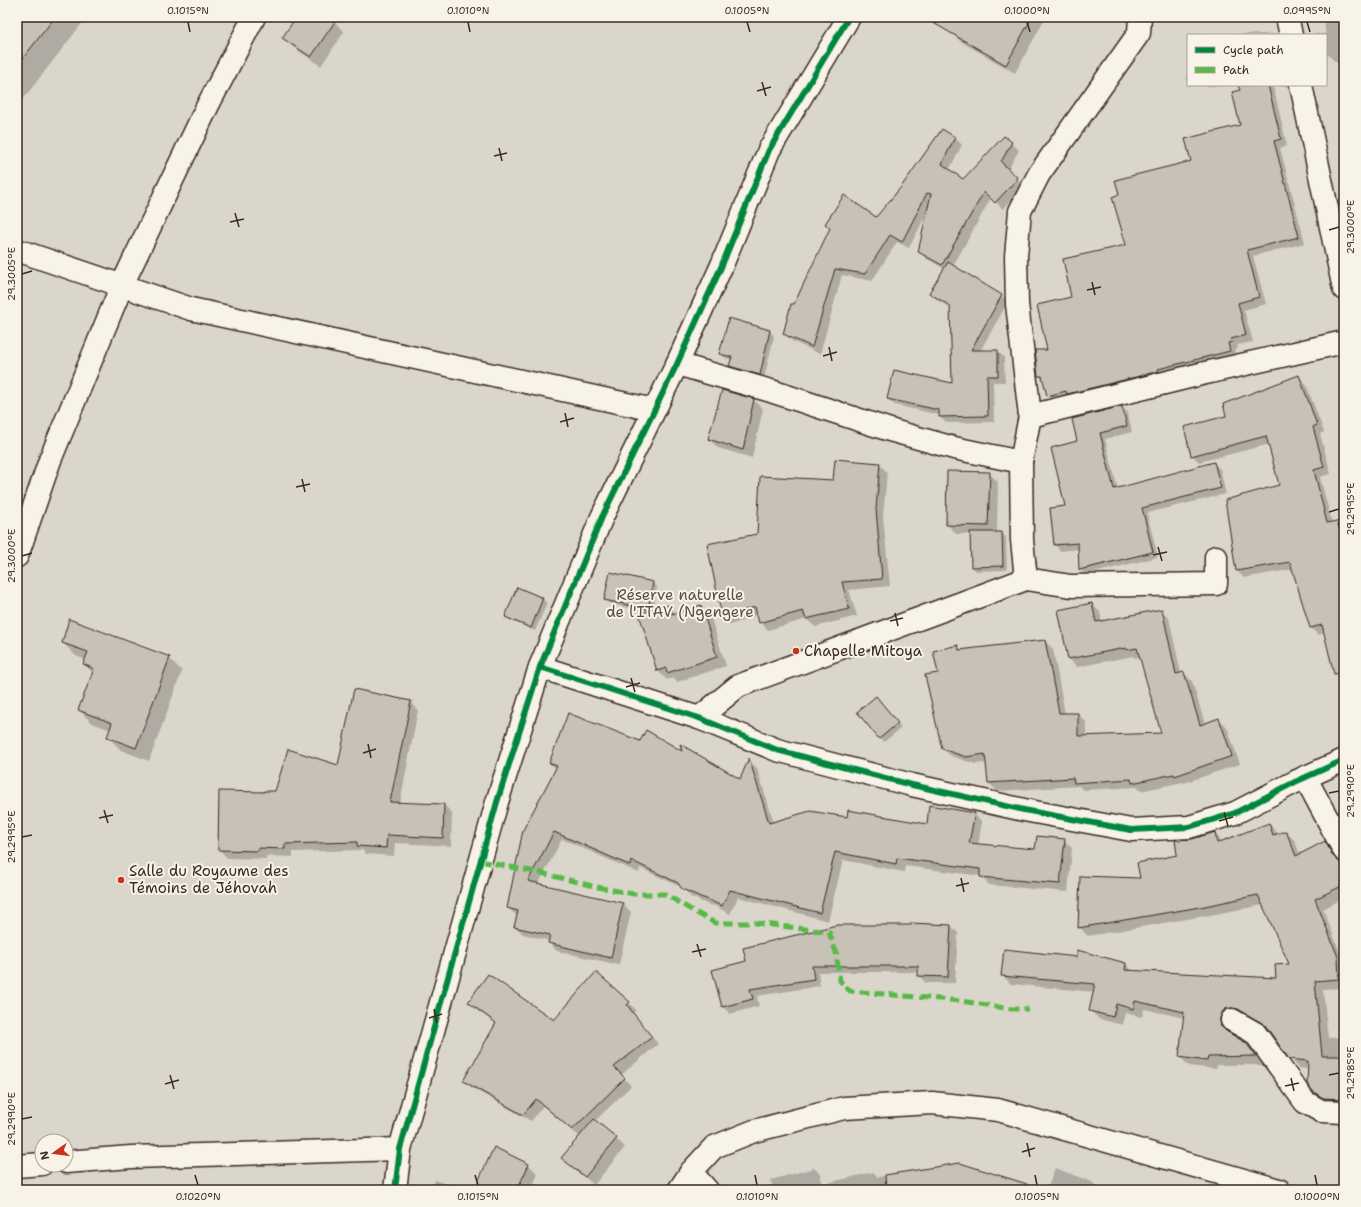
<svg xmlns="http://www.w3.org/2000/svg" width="1361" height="1207" font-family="'Shantell Sans',sans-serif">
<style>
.green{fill:#dbd6cb;stroke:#8b8074;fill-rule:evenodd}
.shadow{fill:#0003}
.building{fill:#c8c1b6;stroke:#3b2a1e}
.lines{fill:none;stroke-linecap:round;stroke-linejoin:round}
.minor-casing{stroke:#3b2a1e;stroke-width:25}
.secondary-casing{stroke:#3b2a1e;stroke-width:25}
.minor{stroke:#f7f3e8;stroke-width:22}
.secondary{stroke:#f7f3e8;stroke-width:22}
.quiet{stroke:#58b947;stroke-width:5;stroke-dasharray:10 5;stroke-linecap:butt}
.cycleway-casing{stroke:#f7f3e8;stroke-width:8}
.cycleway{stroke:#00873e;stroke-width:6}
.ticks{fill:none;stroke:#3b2a1e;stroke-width:1.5}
.poi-dot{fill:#c8321e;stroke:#f7f3e8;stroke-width:1.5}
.labels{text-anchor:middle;stroke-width:4;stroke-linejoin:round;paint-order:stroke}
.park-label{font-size:15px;fill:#5b4c41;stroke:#f7f3e8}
.poi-label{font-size:15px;fill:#3b2a1e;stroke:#f7f3e8;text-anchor:start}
.neatline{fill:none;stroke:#3b2a1e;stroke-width:1.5}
.ticks-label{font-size:10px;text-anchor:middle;fill:#3b2a1e}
</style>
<rect width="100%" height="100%" fill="#f7f3e8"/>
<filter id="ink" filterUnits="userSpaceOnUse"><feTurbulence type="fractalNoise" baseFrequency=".025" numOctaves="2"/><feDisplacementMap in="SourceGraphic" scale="8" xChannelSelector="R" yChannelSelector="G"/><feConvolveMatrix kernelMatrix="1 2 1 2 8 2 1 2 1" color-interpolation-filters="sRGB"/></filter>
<g filter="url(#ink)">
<!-- green -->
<path class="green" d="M17,17h1327v1173h-1327zM1188,35h138v50h-138zM42,1141h24v24h-24z"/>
<!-- shadow -->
<g class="shadow">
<polygon points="17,17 87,17 17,107"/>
<polygon points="297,17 327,17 335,22 344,32 321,66 293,47 284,38"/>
<polygon points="960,17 1046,17 1015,73 960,41 951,32"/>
<polygon points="1324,17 1344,17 1344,62 1337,63 1327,54"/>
<polygon points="1239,85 1273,85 1287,146 1280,148 1305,243 1253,256 1266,304 1244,310 1253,342 1237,345 1238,349 1234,350 1237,357 1055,402 1048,395 1045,382 1039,376 1072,298 1128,245 1192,162 1241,126 1241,90"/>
<polygon points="1004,137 1019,150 1008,170 1025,186 1003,209 991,198 953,266 1002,296 1008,302 980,351 997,351 1004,357 1005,382 993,382 994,422 946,423 940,417 940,415 895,405 888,399 953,384 951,308 937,300 931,293 945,269 927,259 920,252 927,213 909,248 897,242 872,281 842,275 820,354 792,341 784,333 794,305 876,218 955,138 962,145 949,170 964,181"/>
<polygon points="17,148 21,152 17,158"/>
<polygon points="770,331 774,336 764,379 735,370 730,366 732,360 725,358 720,353"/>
<polygon points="1299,376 1306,384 1324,432 1320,434 1331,474 1320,477 1332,523 1337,522 1344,528 1344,689 1325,633 1318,635 1311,628 1294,569 1244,578 1237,571 1226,501 1281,485 1270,444 1199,462 1192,455 1227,416"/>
<polygon points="754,400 763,409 752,458 718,448 709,439"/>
<polygon points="1122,407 1128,413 1132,432 1105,439 1118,489 1214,464 1220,469 1226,494 1147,513 1158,557 1086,575 1080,570 1079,549 1060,551 1055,545 1066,507 1078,442"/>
<polygon points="879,464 887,472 883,517 890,586 849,590 857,616 815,627 807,619 768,630 760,622 758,615 730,625 723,617 758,535 834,481"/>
<polygon points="989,473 998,482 997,533 1002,533 1006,537 1007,570 976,571 972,567 971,534 956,534 947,524"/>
<polygon points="653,583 657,587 653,611 668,606 676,613 700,606 710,615 726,666 677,682 673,678 667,680 658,671 641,614 649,612 610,604 605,600"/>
<polygon points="542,599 547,603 535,631 511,621 506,617"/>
<polygon points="1092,604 1100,612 1102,622 1161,610 1169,618 1181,673 1184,673 1192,681 1205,724 1219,719 1227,727 1240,764 1184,783 1183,782 1141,791 1137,787 1083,790 1079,786 997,791 989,783 987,763 975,764 951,756 942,748 939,673 958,646 962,651 1045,641 1053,649 1065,714 1078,714 1086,722 1086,736 1163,734 1140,656 1135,658 1133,656 1077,667 1069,659 1059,610"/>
<polygon points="63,643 169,658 182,671 149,761 121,750 108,737 111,730 92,723 79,710 93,673 84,664 86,660 76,656"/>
<polygon points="410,701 418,710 400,803 444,805 452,813 451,846 395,843 394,856 366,854 362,850 293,852 293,857 266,856 266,859 227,858 219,849 265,793 276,792 339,767"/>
<polygon points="880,702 901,728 884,742 879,738"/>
<polygon points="640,742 684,753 741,781 749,760 757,768 774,823 847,818 928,825 974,814 982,822 978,845 1036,850 1064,840 1072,848 1068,892 989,885 981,876 905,866 904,872 843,860 828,921 738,897 730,914 713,905 711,906 691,897 683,888 640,868 639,873 562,839 538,885 623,904 631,912 619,965 557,951 549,943 550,941 523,934 515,926 517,916 508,908 556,769 550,762"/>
<polygon points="1269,824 1278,834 1286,832 1295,841 1300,855 1325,842 1334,851 1340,863 1344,867 1344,898 1323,909 1344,962 1344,988 1323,989 1328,1038 1344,1037 1344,1107 1324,1101 1314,1092 1309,1069 1299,1068 1290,1058 1270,1031 1248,1018 1228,1029 1229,1034 1246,1043 1255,1053 1264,1065 1217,1065 1216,1069 1189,1066 1180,1057 1184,1018 1144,1009 1142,1017 1125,1013 1122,1025 1099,1019 1090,1010 1094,992 1011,984 1002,975 1078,958 1078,951 1126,964 1133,971 1277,980 1291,965 1263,905 1210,915 1088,936 1079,927 1141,879 1179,856 1193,840 1214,833 1223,842"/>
<polygon points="912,924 951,926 958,933 955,983 926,983 919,976 919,972 818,972 820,986 757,996 759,1006 730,1014 723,1007 747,962 912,926"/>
<polygon points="469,1002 554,1021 629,1003 636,1010 633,1013 658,1044 621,1075 631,1086 595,1121 625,1147 594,1185 571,1166 580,1137 543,1106 531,1121 472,1088 465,1081 497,1024 476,1010"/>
<polygon points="494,1148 529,1165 538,1174 531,1190 496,1190"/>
<polygon points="960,1164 1041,1190 773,1190 771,1180 814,1168 820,1174 823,1184 873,1172 878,1177"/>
<polygon points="1055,1168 1092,1182 1098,1188 1097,1190 1047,1190"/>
<polygon points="435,1180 463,1190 432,1190"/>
</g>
<!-- building -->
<g class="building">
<polygon points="17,17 55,17 17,66"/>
<polygon points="296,17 338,17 311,57 282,38"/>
<polygon points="923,17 1032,17 1006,65"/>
<polygon points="1238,85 1268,85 1281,139 1274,141 1299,237 1247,250 1259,297 1238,303 1246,335 1231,339 1232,342 1228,343 1230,351 1158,369 1159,371 1116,382 1067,394 1066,391 1047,396 1042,376 1038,376 1035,350 1047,350 1037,305 1071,297 1063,259 1126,245 1112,197 1119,194 1115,180 1191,161 1185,139 1240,125 1232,92 1240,90"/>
<polygon points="942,129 955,137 942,164 963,179 1004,136 1012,142 1001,162 1018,178 995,203 984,192 942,265 918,252 931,194 927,193 902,242 890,235 865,274 835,269 812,347 783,334 791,304 794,304 830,228 825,224 844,195 876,217 901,187"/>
<polygon points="948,262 1002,295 971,350 998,350 998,376 987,376 988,416 939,417 939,410 887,399 894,370 952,383 950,306 929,293"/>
<polygon points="729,318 770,330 760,375 729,366 732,357 719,354"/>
<polygon points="1299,375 1317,425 1313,427 1324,467 1314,470 1327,523 1337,521 1339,528 1344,527 1344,673 1334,674 1322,625 1310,628 1290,562 1236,571 1225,500 1279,485 1266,436 1191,456 1184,427 1226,416 1223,404"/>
<polygon points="722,390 754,399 743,450 708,439"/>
<polygon points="1122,406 1127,426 1100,433 1114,489 1214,462 1221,488 1142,508 1153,552 1079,570 1078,543 1054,545 1050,508 1065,506 1051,448 1077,441 1072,419"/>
<polygon points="835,459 880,463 876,509 882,579 842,582 849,609 806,619 803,611 759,623 755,607 722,617 707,544 757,534 760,476 833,480"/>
<polygon points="947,471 990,472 988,526 946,525"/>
<polygon points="970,532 1002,532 1003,566 971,567"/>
<polygon points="610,572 653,582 648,609 604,600"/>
<polygon points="517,587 543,598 531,628 505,617"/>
<polygon points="1092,603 1096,622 1162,609 1176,674 1184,672 1200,725 1219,718 1232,756 1175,776 1174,774 1132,783 1131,779 1074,783 1073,778 988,783 985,754 966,757 942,749 925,675 938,673 933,651 958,645 959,650 1045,640 1059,713 1078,713 1078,736 1161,733 1137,648 1126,650 1126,648 1068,659 1058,610"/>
<polygon points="669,605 672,614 701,605 717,657 667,673 666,668 657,671 639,614"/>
<polygon points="69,619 170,657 136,748 107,737 112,723 78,710 94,669 83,664 88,652 62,643"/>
<polygon points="354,689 411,701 390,802 444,804 443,838 387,835 386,848 357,846 357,842 285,844 285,849 258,848 258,851 218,850 219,791 264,792 264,791 275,791 288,749 338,765"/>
<polygon points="876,696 898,723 879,739 857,712"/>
<polygon points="568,713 640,741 646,730 682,751 680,744 740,779 749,758 769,823 810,811 847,817 848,810 927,824 929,805 975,813 969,843 1035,849 1037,836 1065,839 1060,884 980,877 980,869 897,858 896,864 835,852 820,913 730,890 722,906 704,898 703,898 682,889 678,883 632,861 631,866 554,832 528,881 623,903 611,958 548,943 550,935 514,927 518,911 507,908 523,830 557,766 549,763"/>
<polygon points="1269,823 1273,835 1286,831 1296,856 1325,841 1333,856 1337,860 1340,862 1344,869 1344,885 1315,899 1338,957 1339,979 1315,981 1322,1056 1344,1056 1344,1099 1323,1098 1314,1092 1307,1084 1308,1061 1289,1059 1265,1025 1238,1009 1232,1008 1225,1009 1221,1014 1220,1020 1221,1026 1226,1031 1246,1043 1256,1056 1208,1057 1207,1061 1179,1057 1184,1012 1135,1001 1133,1009 1116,1004 1113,1017 1089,1011 1095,984 1001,976 1004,949 1077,957 1077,950 1126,963 1125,970 1276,978 1275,965 1289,964 1258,895 1200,907 1078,928 1080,876 1140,878 1137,863 1177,855 1175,840 1192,839 1215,832 1217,843"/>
<polygon points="911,923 951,925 948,977 918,976 918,966 812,966 814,979 750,989 753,999 722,1007 712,970 746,961 743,948 837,925 911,925"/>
<polygon points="596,972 630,1002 627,1005 652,1037 614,1067 625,1078 572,1130 536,1099 523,1115 463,1081 496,1023 468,1002 488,974 554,1020"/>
<polygon points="594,1119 617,1138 585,1177 561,1158"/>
<polygon points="494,1147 529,1164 517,1190 474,1190"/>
<polygon points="960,1163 1027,1184 1026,1190 886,1190 885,1175"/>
</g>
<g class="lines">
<defs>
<g id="minor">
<polyline points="1287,17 1291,35"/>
<polyline points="1301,85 1344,289"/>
<polyline points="17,250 191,309 654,410"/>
<polyline points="677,364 771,391 893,431 954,448 1021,462"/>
<polyline points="1030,416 1201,374 1344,342"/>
<polyline points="17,556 50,460 122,285 208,105 254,17"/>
<polyline points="1026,579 1022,540 1021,462 1030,416 1017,304 1016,256 1020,211 1039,174 1139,33 1140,17"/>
<polyline points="540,667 699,718 777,750 912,785 1024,810 1131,830 1189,827 1235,813 1295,782 1344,760"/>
<polyline points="699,718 738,686 1026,579 1071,586 1216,584 1216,557"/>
<polyline points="1305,777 1344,850"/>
<polyline points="1232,1020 1255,1033 1305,1102 1321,1111 1344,1112"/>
<polyline points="66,1162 131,1157 400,1149"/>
<polyline points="17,1166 42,1164"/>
<polyline points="691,1172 707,1190"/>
<polyline points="395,1190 400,1149 497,802 540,667 602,517 677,364 722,265 769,150 849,17"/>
</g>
<polyline id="secondary" points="679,1190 691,1172 714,1147 754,1131 844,1108 932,1103 998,1110 1279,1190"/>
</defs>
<!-- minor casing -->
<use href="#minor" class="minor-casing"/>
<!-- secondary casing -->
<use href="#secondary" class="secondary-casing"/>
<!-- minor -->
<use href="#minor" class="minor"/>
<!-- secondary -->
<use href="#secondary" class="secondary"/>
<!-- quiet -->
<polyline class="quiet" points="480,861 541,873 597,887 634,894 665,894 693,911 715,923 756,923 829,932 836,952 840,981 850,991 961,1001 1012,1009 1028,1009"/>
<defs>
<g id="cycleway">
<polyline points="540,667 699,718 777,750 912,785 1024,810 1131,830 1189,827 1235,813 1295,782 1344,760"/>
<polyline points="395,1190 400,1149 497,802 540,667 602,517 677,364 722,265 769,150 849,17"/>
</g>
</defs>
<!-- cycleway casing -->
<use href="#cycleway" class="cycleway-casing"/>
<!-- cycleway -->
<use href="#cycleway" class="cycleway"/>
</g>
</g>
<!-- ticks -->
<path class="ticks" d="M188,22l2,10M468,22l2,10M747,22l3,10M1027,22l3,10M1307,22l3,10M762,82l4,14M757,91l14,-4M499,148l3,13M494,156l13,-3M235,213l4,14M230,222l14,-3M1329,230l10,-3M22,274l10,-3M1092,282l3,13M1087,290l14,-3M829,347l3,14M823,356l14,-4M565,413l3,14M560,422l14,-4M302,479l3,13M296,487l14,-3M1329,512l10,-3M1158,547l4,14M1153,555l14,-3M22,556l10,-3M895,613l3,13M890,621l13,-3M631,678l4,14M626,687l14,-4M368,744l3,14M363,753l13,-4M1329,793l10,-2M104,810l4,13M1224,812l4,14M99,818l14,-3M1219,821l14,-4M22,837l10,-2M961,878l3,14M956,886l13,-3M697,944l4,13M692,952l14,-3M434,1009l3,14M429,1018l13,-4M170,1075l4,14M1329,1075l10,-2M1291,1078l3,13M165,1084l14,-4M1285,1086l14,-3M22,1119l10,-2M1027,1143l3,14M1022,1152l13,-4M195,1175l3,10M475,1175l3,10M755,1175l2,10M1035,1175l2,10M1315,1175l2,10"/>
<!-- markers -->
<g class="poi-dot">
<circle cx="796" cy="651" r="4"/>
<circle cx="121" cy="880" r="4"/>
</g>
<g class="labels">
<!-- park labels -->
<g class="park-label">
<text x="680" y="600">Réserve naturelle<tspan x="680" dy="17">de l'ITAV (Ngengere</tspan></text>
</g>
<!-- poi labels -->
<g class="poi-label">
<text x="804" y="656">Chapelle Mitoya</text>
<text x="129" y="876">Salle du Royaume des<tspan x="129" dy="17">Témoins de Jéhovah</tspan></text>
</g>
</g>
<!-- margin -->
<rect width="1361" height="1207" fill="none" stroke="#f7f3e8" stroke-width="44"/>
<!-- legend -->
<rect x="1187" y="34" width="140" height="52" fill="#f7f3e8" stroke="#aca397"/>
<rect x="1195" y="47" width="20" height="6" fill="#00873e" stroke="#aca397"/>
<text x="1223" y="54" font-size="12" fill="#3b2a1e">Cycle path</text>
<rect x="1195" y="67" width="20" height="6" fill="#58b947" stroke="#aca397"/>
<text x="1223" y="74" font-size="12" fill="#3b2a1e">Path</text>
<!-- north arrow -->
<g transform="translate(54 1153) rotate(256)"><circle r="19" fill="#f7f3e8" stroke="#aca397"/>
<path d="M0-3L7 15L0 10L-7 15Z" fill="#c8321e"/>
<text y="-6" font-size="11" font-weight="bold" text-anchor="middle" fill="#3b2a1e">N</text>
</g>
<rect x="22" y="22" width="1317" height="1163" class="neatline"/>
<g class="ticks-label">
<text x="188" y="14">0.1015°N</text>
<text x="468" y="14">0.1010°N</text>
<text x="747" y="14">0.1005°N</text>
<text x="1027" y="14">0.1000°N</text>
<text x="1307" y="14">0.0995°N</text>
<text transform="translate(1350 227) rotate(-90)" y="4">29.3000°E</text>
<text transform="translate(11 274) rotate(-90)" y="4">29.3005°E</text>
<text transform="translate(1350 509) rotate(-90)" y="4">29.2995°E</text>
<text transform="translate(11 556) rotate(-90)" y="4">29.3000°E</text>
<text transform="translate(1350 791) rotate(-90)" y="4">29.2990°E</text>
<text transform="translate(11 837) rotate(-90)" y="4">29.2995°E</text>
<text transform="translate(1350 1073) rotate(-90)" y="4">29.2985°E</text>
<text transform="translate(11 1119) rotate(-90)" y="4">29.2990°E</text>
<text x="198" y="1200">0.1020°N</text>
<text x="478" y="1200">0.1015°N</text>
<text x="757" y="1200">0.1010°N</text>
<text x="1037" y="1200">0.1005°N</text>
<text x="1317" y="1200">0.1000°N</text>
</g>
</svg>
